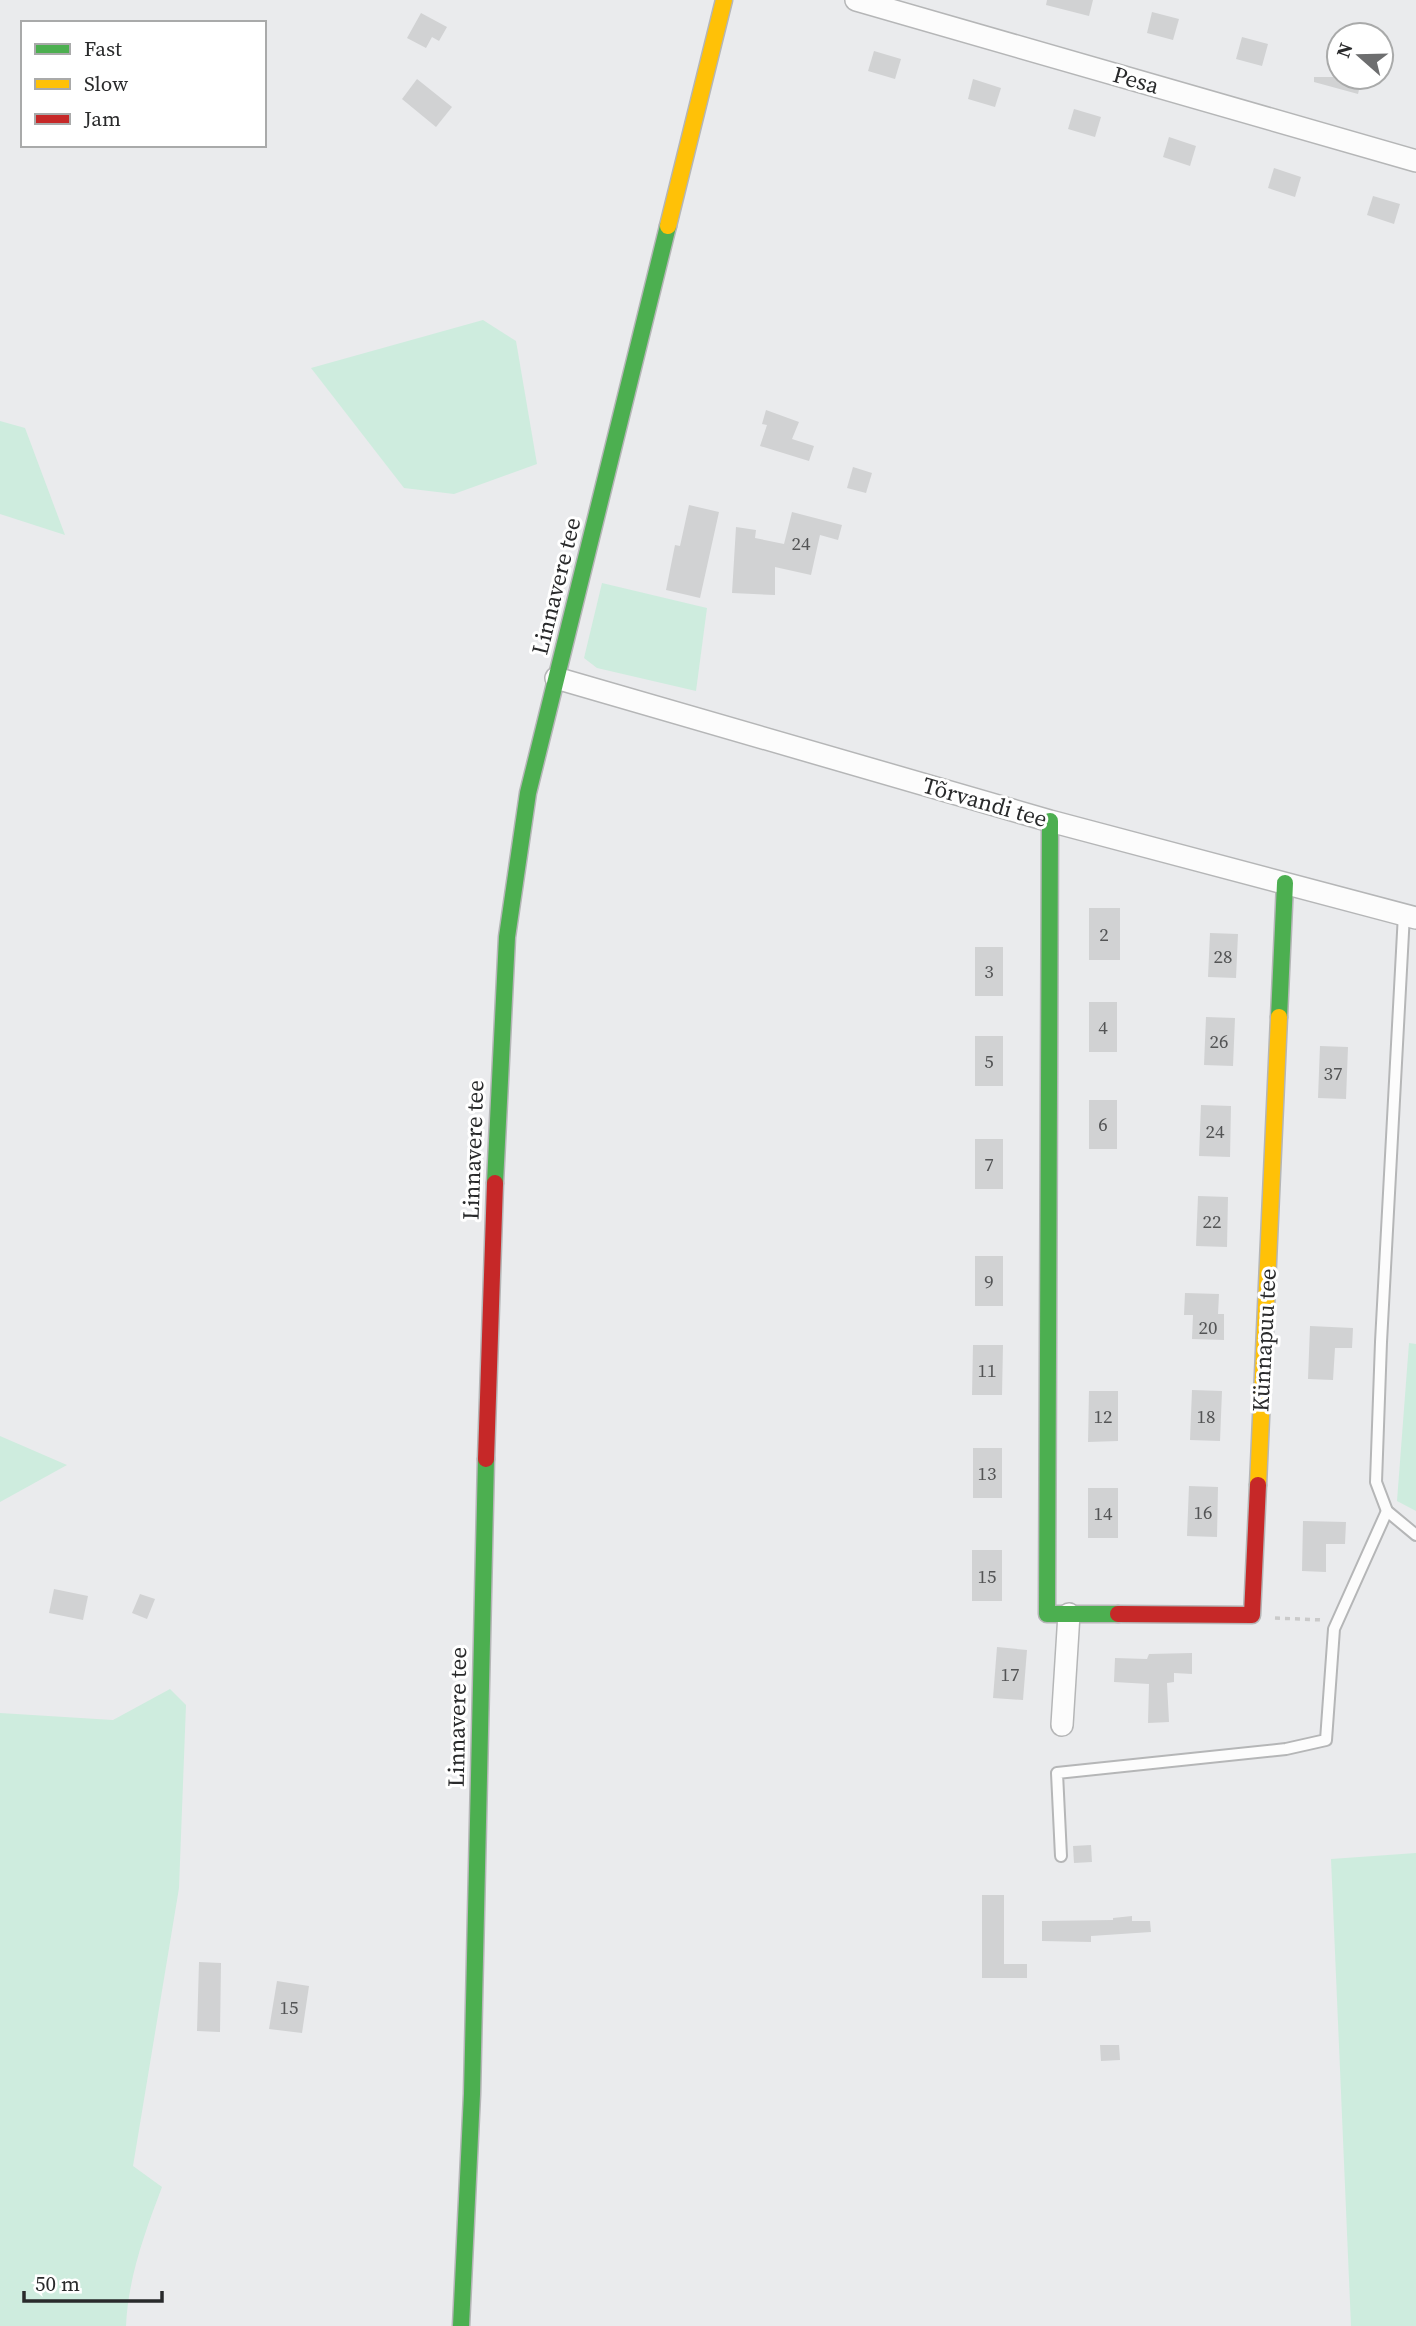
<svg xmlns="http://www.w3.org/2000/svg" width="1416" height="2326" font-family="'Source Serif 4',serif">
<style>
.grass{fill:#ceecde}
.building{fill:#d1d2d3}
.lines{fill:none;stroke-linecap:round;stroke-linejoin:round}
.lane-casing{stroke:#b5b6b7;stroke-width:14}
.street-casing{stroke:#b5b6b7;stroke-width:24}
.fast-casing{stroke:#b5b6b7;stroke-width:19}
.slow-casing{stroke:#b5b6b7;stroke-width:19}
.jam-casing{stroke:#b5b6b7;stroke-width:19}
.path{stroke:#cacaca;stroke-width:3.5;stroke-dasharray:5 5;stroke-linecap:butt}
.lane{stroke:#fcfcfc;stroke-width:10}
.street{stroke:#fcfcfc;stroke-width:21}
.fast{stroke:#4caf50;stroke-width:16}
.slow{stroke:#ffc107;stroke-width:16}
.jam{stroke:#c62828;stroke-width:16}
.labels{text-anchor:middle;stroke-width:6;stroke-linejoin:round;paint-order:stroke}
.number-label{font-size:19px;fill:#535455}
.street-label{font-size:23px;fill:#292a2b;stroke:#fff}
</style>
<rect width="100%" height="100%" fill="#eaebed"/>
<!-- grass -->
<g class="grass">
<polygon points="483,320 516,341 537,464 454,494 404,488 311,368"/>
<polygon points="0,421 25,428 65,535 0,514"/>
<polygon points="602,583 707,608 696,691 597,668 584,658"/>
<polygon points="1409,1343 1416,1344 1416,1511 1397,1501"/>
<polygon points="0,1436 67,1465 0,1502"/>
<path d="M170,1689l16,16 -7,183 -46,278 29,21c-17,45 -34,91 -36,139h-126v-613l113,7z"/>
<polygon points="1416,1853 1416,2326 1351,2326 1331,1859"/>
</g>
<!-- building -->
<g class="building">
<polygon points="1047,0 1093,0 1089,16 1046,5"/>
<polygon points="1152,12 1179,19 1173,40 1147,33"/>
<polygon points="421,13 447,27 439,41 432,37 426,48 407,38"/>
<polygon points="1242,37 1268,44 1262,66 1236,59"/>
<polygon points="874,51 901,59 895,79 868,71"/>
<polygon points="1314,77 1362,77 1358,94 1314,82"/>
<polygon points="417,79 452,107 436,127 402,99"/>
<polygon points="973,79 1001,88 995,107 968,99"/>
<polygon points="1074,109 1101,117 1095,137 1068,129"/>
<polygon points="1169,137 1196,146 1190,166 1163,157"/>
<polygon points="1274,168 1301,177 1295,197 1268,188"/>
<polygon points="1373,196 1400,204 1394,224 1367,215"/>
<polygon points="766,410 799,422 792,439 814,446 809,461 760,446 767,425 762,424"/>
<polygon points="853,467 872,473 866,493 847,488"/>
<polygon points="689,505 719,512 700,598 666,590 675,545 680,546"/>
<polygon points="792,512 842,525 838,540 820,535 811,575 775,567 775,595 732,593 736,527 756,530 755,538 784,544"/>
<rect x="1089" y="908" width="31" height="52"/>
<polygon points="1210,933 1238,934 1236,978 1208,977"/>
<rect x="975" y="947" width="28" height="49"/>
<rect x="1089" y="1002" width="28" height="50"/>
<polygon points="1206,1017 1235,1018 1233,1066 1204,1065"/>
<rect x="975" y="1036" width="28" height="50"/>
<polygon points="1320,1046 1348,1047 1346,1099 1318,1098"/>
<rect x="1089" y="1100" width="28" height="49"/>
<polygon points="1201,1105 1231,1106 1230,1157 1199,1156"/>
<rect x="975" y="1139" width="28" height="50"/>
<polygon points="1198,1196 1228,1197 1227,1247 1196,1246"/>
<rect x="975" y="1256" width="28" height="50"/>
<polygon points="1185,1293 1219,1294 1218,1314 1224,1314 1224,1340 1192,1339 1193,1315 1184,1315"/>
<polygon points="1310,1326 1353,1328 1352,1348 1335,1348 1333,1380 1308,1379"/>
<polygon points="973,1345 1003,1345 1002,1395 972,1395"/>
<polygon points="1192,1390 1222,1391 1220,1441 1190,1440"/>
<polygon points="1089,1391 1118,1391 1118,1441 1088,1442"/>
<rect x="973" y="1448" width="29" height="50"/>
<polygon points="1189,1486 1218,1487 1217,1537 1187,1536"/>
<rect x="1088" y="1488" width="30" height="50"/>
<polygon points="1303,1521 1346,1522 1345,1544 1326,1544 1326,1572 1302,1571"/>
<rect x="972" y="1550" width="30" height="51"/>
<polygon points="54,1589 88,1596 83,1620 49,1613"/>
<polygon points="140,1594 155,1599 147,1619 132,1613"/>
<polygon points="997,1647 1027,1650 1023,1700 993,1698"/>
<polygon points="1192,1653 1192,1674 1174,1673 1174,1682 1167,1683 1169,1722 1148,1723 1149,1684 1114,1682 1115,1658 1147,1659 1149,1654"/>
<polygon points="1091,1845 1092,1862 1074,1863 1073,1846"/>
<polygon points="982,1895 1004,1895 1004,1964 1027,1964 1027,1978 982,1978"/>
<polygon points="1132,1916 1132,1921 1150,1921 1151,1932 1091,1936 1091,1942 1042,1941 1042,1921 1113,1920 1113,1918"/>
<polygon points="199,1962 221,1963 220,2032 197,2031"/>
<polygon points="277,1981 309,1986 302,2033 269,2029"/>
<polygon points="1100,2045 1119,2045 1120,2060 1101,2061"/>
</g>
<g class="lines">
<defs>
<g id="lane">
<polyline points="1404,914 1381,1342 1376,1482 1387,1511 1416,1535"/>
<polyline points="1061,1856 1057,1773 1286,1749 1326,1740 1334,1629 1387,1511"/>
</g>
<g id="street">
<polyline points="856,0 1416,161"/>
<polyline points="556,678 1050,821 1416,918"/>
<polyline points="1062,1725 1069,1614"/>
</g>
<g id="fast">
<polyline points="1050,821 1047,1614 1118,1614"/>
<polyline points="1279,1017 1285,883"/>
<polyline points="495,1183 507,937 528,793 668,226"/>
<polyline points="461,2326 472,2094 486,1459"/>
</g>
<g id="slow">
<polyline points="668,226 724,0"/>
<polyline points="1258,1485 1279,1017"/>
</g>
<g id="jam">
<polyline points="486,1459 495,1183"/>
<polyline points="1118,1614 1252,1615 1258,1485"/>
</g>
</defs>
<!-- lane casing -->
<use href="#lane" class="lane-casing"/>
<!-- street casing -->
<use href="#street" class="street-casing"/>
<!-- fast casing -->
<use href="#fast" class="fast-casing"/>
<!-- slow casing -->
<use href="#slow" class="slow-casing"/>
<!-- jam casing -->
<use href="#jam" class="jam-casing"/>
<!-- path -->
<polyline class="path" points="1275,1618 1323,1620"/>
<!-- lane -->
<use href="#lane" class="lane"/>
<!-- street -->
<use href="#street" class="street"/>
<!-- fast -->
<use href="#fast" class="fast"/>
<!-- slow -->
<use href="#slow" class="slow"/>
<!-- jam -->
<use href="#jam" class="jam"/>
</g>
<g class="labels">
<!-- number labels -->
<g class="number-label">
<text x="801" y="550">24</text>
<text x="1104" y="941">2</text>
<text x="1223" y="963">28</text>
<text x="989" y="978">3</text>
<text x="1103" y="1034">4</text>
<text x="1219" y="1048">26</text>
<text x="989" y="1068">5</text>
<text x="1333" y="1080">37</text>
<text x="1103" y="1131">6</text>
<text x="1215" y="1138">24</text>
<text x="989" y="1171">7</text>
<text x="1212" y="1228">22</text>
<text x="989" y="1288">9</text>
<text x="1208" y="1334">20</text>
<text x="987" y="1377">11</text>
<text x="1103" y="1423">12</text>
<text x="1206" y="1423">18</text>
<text x="987" y="1480">13</text>
<text x="1203" y="1519">16</text>
<text x="1103" y="1520">14</text>
<text x="987" y="1583">15</text>
<text x="1010" y="1681">17</text>
<text x="289" y="2014">15</text>
</g>
<!-- street labels -->
<g class="street-label">
<text transform="translate(1136 80) rotate(16)" y="8">Pesa</text>
<text transform="translate(556 586) rotate(-76)" y="8">Linnavere tee</text>
<text transform="translate(985 802) rotate(16)" y="8">Tõrvandi tee</text>
<text transform="translate(473 1150) rotate(-88)" y="8">Linnavere tee</text>
<text transform="translate(1264 1340) rotate(-87)" y="8">Künnapuu tee</text>
<text transform="translate(457 1717) rotate(-89)" y="8">Linnavere tee</text>
</g>
</g>
<!-- legend -->
<rect x="21" y="21" width="245" height="126" fill="#ffffff" stroke="#a9aaaa" stroke-width="2"/>
<rect x="35" y="44" width="35" height="10" fill="#4caf50" stroke="#a9aaaa" stroke-width="2"/>
<text x="84" y="56" font-size="21" fill="#292a2b">Fast</text>
<rect x="35" y="79" width="35" height="10" fill="#ffc107" stroke="#a9aaaa" stroke-width="2"/>
<text x="84" y="91" font-size="21" fill="#292a2b">Slow</text>
<rect x="35" y="114" width="35" height="10" fill="#c62828" stroke="#a9aaaa" stroke-width="2"/>
<text x="84" y="126" font-size="21" fill="#292a2b">Jam</text>
<!-- north arrow -->
<g transform="translate(1360 56) rotate(290)"><circle r="33" fill="#ffffff" stroke="#a9aaaa" stroke-width="2"/>
<path d="M0-5L12 26L0 18L-12 26Z" fill="#6d6e6f"/>
<text y="-10" font-size="19" font-weight="bold" text-anchor="middle" fill="#292a2b">N</text>
</g>
<!-- scale -->
<path d="M24 2291v10h138v-10" fill="none" stroke="#292a2b" stroke-width="3.5"/>
<text x="35" y="2291" font-size="21" fill="#292a2b" stroke="#ffffff" stroke-width="5" paint-order="stroke">50 m</text>
</svg>
